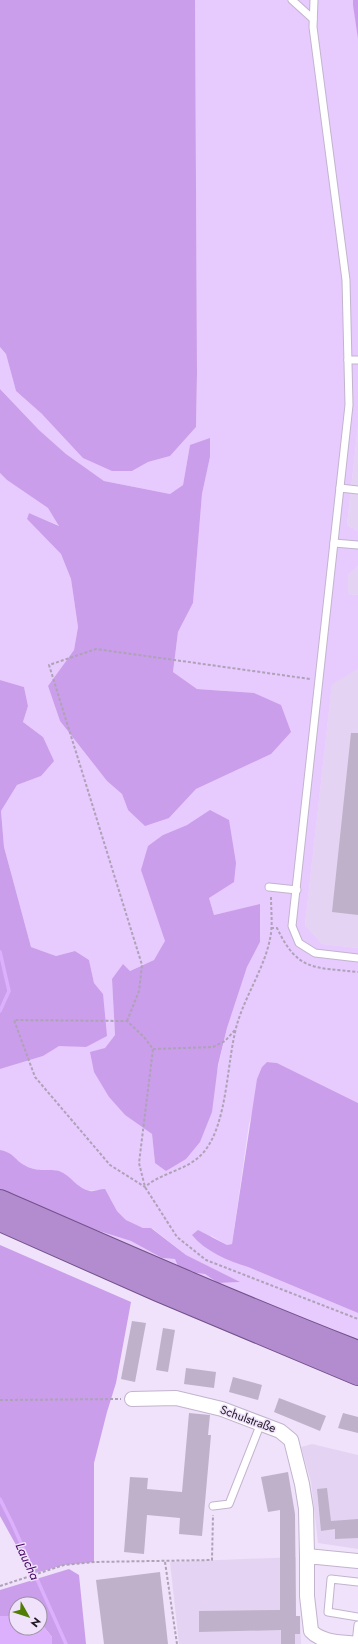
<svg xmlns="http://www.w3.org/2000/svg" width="358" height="1644" font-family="Jost,sans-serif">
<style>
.built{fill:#e5d3f3}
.green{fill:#e7cafe;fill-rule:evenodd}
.forest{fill:#ca9eea}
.water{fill:#dcb0fd}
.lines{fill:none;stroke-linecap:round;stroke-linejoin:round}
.stream{stroke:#dcb0fd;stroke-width:3.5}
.building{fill:#bfb1ca}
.service-casing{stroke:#c2b4cd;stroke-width:9}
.minor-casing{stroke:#c2b4cd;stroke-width:16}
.trunk-casing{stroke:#72518a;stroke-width:24}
.path{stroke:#aea2b6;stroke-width:2;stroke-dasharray:3 2;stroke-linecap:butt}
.service{stroke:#fff;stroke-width:7}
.minor{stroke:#fff;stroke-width:14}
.trunk{stroke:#b38ccf;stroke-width:22}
.labels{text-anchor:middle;stroke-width:3;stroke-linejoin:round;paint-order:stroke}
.street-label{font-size:12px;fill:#1d1821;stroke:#f0e2fb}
.water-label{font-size:13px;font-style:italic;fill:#450663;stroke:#f0e2fb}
</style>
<rect width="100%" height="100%" fill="#f0e2fb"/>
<!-- built -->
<g class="built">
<polygon points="358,426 358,531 347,525"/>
<polygon points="358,566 358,595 348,594 348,575"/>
<polygon points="358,669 358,948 322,944 305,925 332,683"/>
<polygon points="312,1444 358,1455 358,1549 318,1543 311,1482 301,1447"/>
<polygon points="296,1557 296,1616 300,1616 301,1644 179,1644 170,1562"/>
</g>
<!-- green -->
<path class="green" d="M195,0h158l5,39v387l-11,99 11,6v35l-10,9v19l10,1v74l-26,15 -27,241 17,19 36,4v155l-81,-40 -10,-1 -18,62 -17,120 -5,1 -17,-10 21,26 17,6 110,46v27l-79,-29 -279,-119v-3l96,41 35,11 31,17 13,1 14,13 16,2 13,9 21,-1 -53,-27 -34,-27h-9l-17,-8 -9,-9 -7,-13 -11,-8c-21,4 -24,-13 -40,-18 -6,-3 -12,-1 -18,-1 -5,-1 -11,-3 -15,-5 -12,-6 -11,-13 -26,-16v-81l43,-13 16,-11 27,2 17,-53 -9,-11 -5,-23 -14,-9 -19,5 -25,-9 -27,-100 -3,-36 16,-26 24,-9 2,-39 -20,-15 5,-16 -4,-19 -24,-7v-207l7,7 41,28 12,18 -31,-13 -2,6 34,35 10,25 7,48 -4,23 -26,36 12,35 47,60 15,13 6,16 41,8 27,-29 75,-35 -44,-63 -30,-2 -24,-17 5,-40 15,-29 9,-109 8,-37 -20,-12 -7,40 -13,9 -66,-13 -38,-27 -27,-24 -39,-41v-42l6,7 10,37 26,23 90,57 16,-9 22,-6 26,-29 1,-54zM210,811l-1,87 5,17 46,-10v37l-13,25 -7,21 -13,40 -12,52 -60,83 -3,-29 -27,-19 -16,-18 -4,-49 10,-13 -3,-56 42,-19 12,-19 -11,-30 8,-76 24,-10z"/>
<!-- forest -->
<g class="forest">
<polygon points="0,0 195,0 197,373 196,427 170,456 148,462 132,471 112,471 83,458 42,414 16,391 6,354 0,347"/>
<polygon points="353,0 358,0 358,39 353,5"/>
<polygon points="0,389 39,430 66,454 104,481 170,494 183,485 190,445 210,438 210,457 202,494 193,603 178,632 173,672 197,689 254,693 281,705 291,732 271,754 196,789 169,818 145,826 128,810 122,794 107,781 60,721 48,686 74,650 78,627 71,579 61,554 27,519 29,513 59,526 48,508 7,480 0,473"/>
<polygon points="0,680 24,687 28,706 23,722 43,737 54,761 41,776 17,785 1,811 4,847 31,947 56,956 75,951 89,960 94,983 103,994 107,1036 86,1047 59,1046 43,1056 0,1069"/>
<polygon points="210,810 229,820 236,863 234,882 209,898 214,915 260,904 260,942 247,967 227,1028 218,1065 212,1112 200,1142 186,1159 166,1171 155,1163 152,1134 125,1115 109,1097 94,1072 90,1052 105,1048 115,1035 112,979 123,964 130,971 154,960 165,941 141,870 148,846 163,835 187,825"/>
<path d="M267,1062l10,1 81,40v210l-110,-46c-20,-6 -43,-16 -56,-32l6,-5 29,15 5,-1 25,-165 5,-12z"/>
<path d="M0,1150c15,3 14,10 26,16 13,7 22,2 33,5 12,4 17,17 31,20 4,1 10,-2 15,-2l12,22 9,9 17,8h8l35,27 54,27 -22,1 -13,-9 -16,-2 -11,-6 -3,-7 -13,-1 -31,-17 -35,-11 -96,-41z"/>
<polygon points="0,1245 131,1302 116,1383 107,1412 94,1463 94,1562 64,1565 32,1574 0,1516"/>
<polygon points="69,1569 79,1575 86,1644 52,1644 52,1637 40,1622 40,1604 16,1604 16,1616 0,1616 0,1590"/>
</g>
<!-- water -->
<polygon class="water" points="0,1616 16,1616 16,1628 40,1628 40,1622 52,1637 52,1644 0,1644"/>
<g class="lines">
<!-- stream -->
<g class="stream">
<polyline points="0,952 9,991 0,1011"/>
<polyline points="0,1499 12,1523 66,1644"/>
</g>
</g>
<!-- building -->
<g class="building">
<polygon points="351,733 358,733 358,915 332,912"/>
<polygon points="132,1321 146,1323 135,1382 121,1379"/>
<polygon points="163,1328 175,1330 168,1372 156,1370"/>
<polygon points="186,1368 216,1372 214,1388 184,1384"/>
<polygon points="233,1377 262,1385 258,1400 229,1392"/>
<polygon points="279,1398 326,1416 320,1431 274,1412"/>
<polygon points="189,1413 210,1415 208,1435 211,1435 202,1536 179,1534 180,1518 147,1515 144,1554 124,1552 130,1477 148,1478 147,1489 182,1492"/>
<polygon points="343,1413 358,1417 358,1433 338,1428"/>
<polygon points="288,1472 295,1514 296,1616 300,1616 300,1634 295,1634 295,1644 281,1644 281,1630 199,1632 199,1611 280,1610 280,1510 268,1512 261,1477"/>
<polygon points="327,1488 331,1521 358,1519 358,1538 335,1539 335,1529 321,1531 317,1489"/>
<polygon points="160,1572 168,1644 104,1644 96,1580"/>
</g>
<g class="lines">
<defs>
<g id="service">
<polyline points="292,0 313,19"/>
<polyline points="314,0 313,27 346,280 349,405 292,926 299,943 315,953 358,958"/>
<polyline points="348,360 358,360"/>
<polyline points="340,488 358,490"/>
<polyline points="334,543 358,545"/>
<polyline points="269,887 297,890"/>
<polyline points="213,1506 229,1504 261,1423"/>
<polyline points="358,1582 331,1579 328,1612 358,1617"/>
<polyline points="356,1643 358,1625"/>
</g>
<g id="minor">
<polyline points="132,1399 176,1398 222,1409 280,1431 291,1440 302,1484 306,1509 307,1556"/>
<path d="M358,1561l-51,-5v40l4,35c11,12 31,11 47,13"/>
</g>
<g id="trunk">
<path d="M0,1201c119,52 237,104 358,151"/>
<polyline points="0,1220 158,1290 358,1374"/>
</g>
</defs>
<!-- service casing -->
<use href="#service" class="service-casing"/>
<!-- minor casing -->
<use href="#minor" class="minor-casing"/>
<!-- trunk casing -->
<use href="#trunk" class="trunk-casing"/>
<!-- path -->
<g class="path">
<path d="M271,897c0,14 2,29 -1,42 -6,29 -23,54 -32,82 -12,38 -9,104 -36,133 -16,17 -40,18 -57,33l-35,-22 -75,-88 -21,-57 113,1 17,16 9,12 -14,114 6,24 32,50 29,23 152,59"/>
<path d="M271,928h6c21,44 37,39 81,44"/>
<polyline points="127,1021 139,991 142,965 49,665 96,649 310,679"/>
<polyline points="153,1049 213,1047 225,1041 235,1030"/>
<polyline points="0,1400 121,1399"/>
<polyline points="165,1562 177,1644"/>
<polyline points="0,1586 64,1565 94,1562 212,1560 213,1515"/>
</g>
<!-- service -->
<use href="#service" class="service"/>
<!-- minor -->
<use href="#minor" class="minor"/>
<!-- trunk -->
<use href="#trunk" class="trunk"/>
</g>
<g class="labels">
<!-- street labels -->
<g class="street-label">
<text transform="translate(248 1419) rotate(20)" y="4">Schulstraße</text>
</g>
<!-- water labels -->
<g class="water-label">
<text transform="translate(28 1561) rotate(65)" y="5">Laucha</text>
</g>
</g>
<!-- north arrow -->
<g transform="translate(28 1616) rotate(129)"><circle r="19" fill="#f0e2fb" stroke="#9c91a4"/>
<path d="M0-3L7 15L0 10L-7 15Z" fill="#517d04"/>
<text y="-6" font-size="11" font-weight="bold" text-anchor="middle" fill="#1d1821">N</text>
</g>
</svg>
